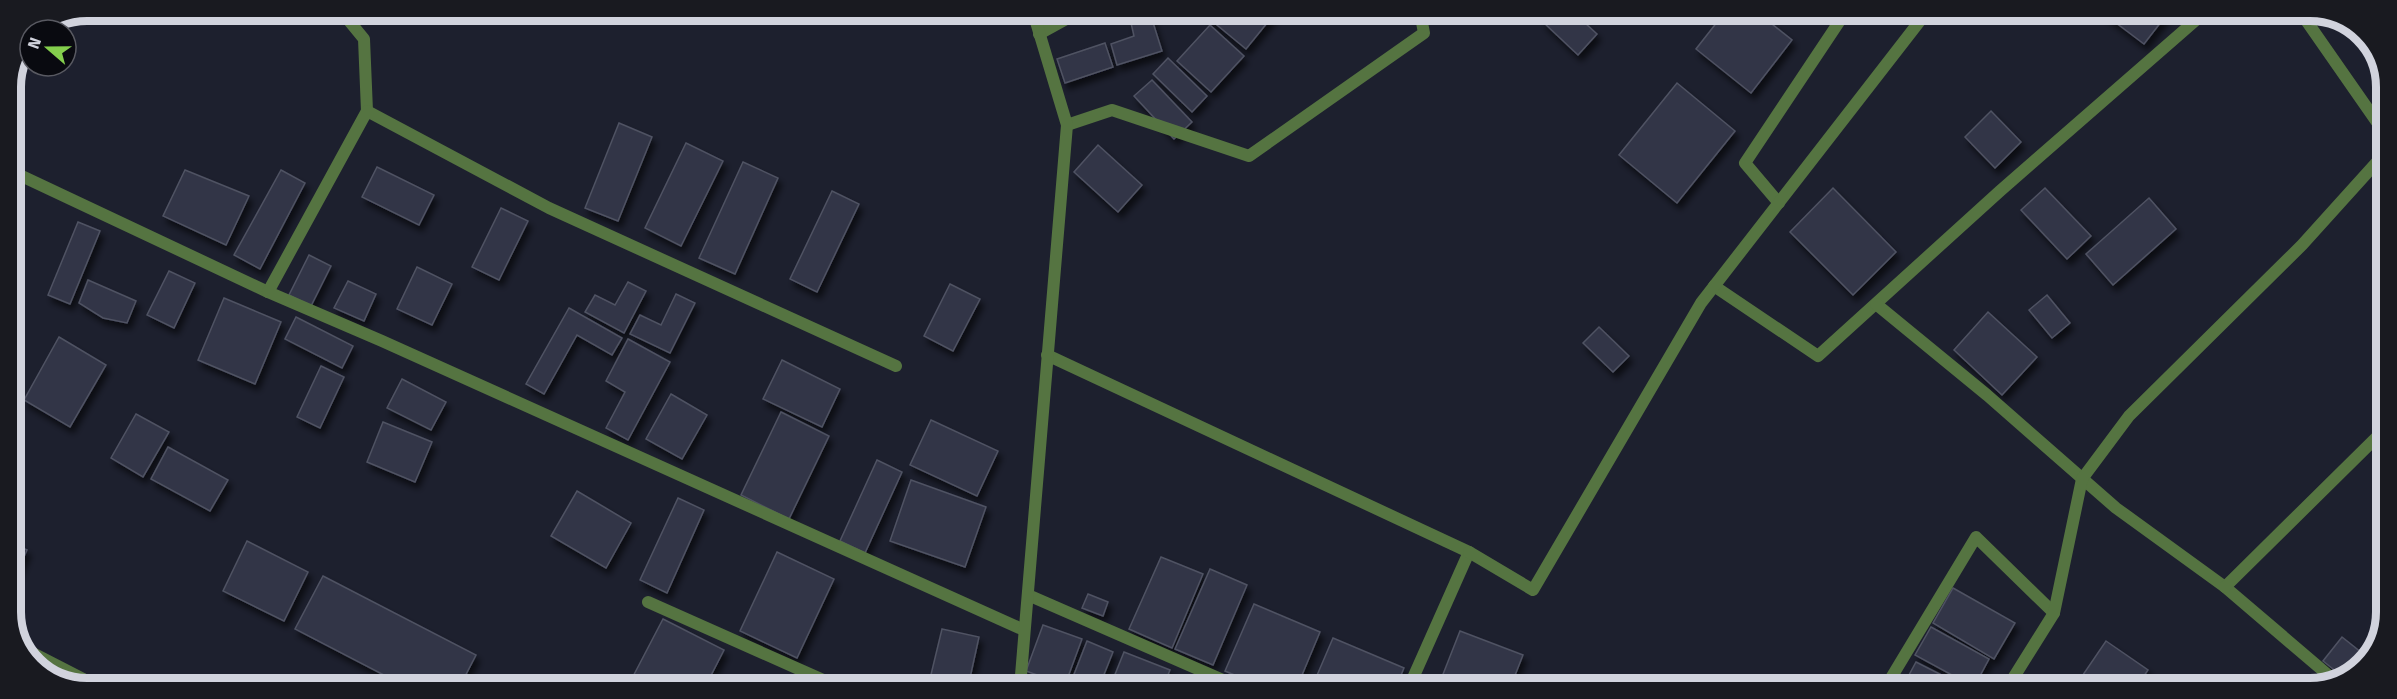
<svg xmlns="http://www.w3.org/2000/svg" width="2397" height="699" font-family="'Fira Sans',sans-serif">
<style>
.building{fill:#333646;stroke:#4f5263;stroke-width:1.5;filter:url(#shadow)}
.lines{fill:none;stroke-linecap:round;stroke-linejoin:round}
.minor{stroke:#557441;stroke-width:12}
.tertiary{stroke:#557441;stroke-width:12}
.rim{fill:none;stroke:#d1d3dd;stroke-width:8}
</style>
<defs>
<filter id="shadow"><feDropShadow dx="3.5" dy="6" stdDeviation="3" flood-color="#0009"/></filter>
</defs>
<rect width="100%" height="100%" fill="#1d202e"/>
<!-- building -->
<g class="building">
<polygon points="1209,12 1276,12 1246,49 1206,16"/>
<polygon points="1552,12 1573,12 1597,34 1578,55 1543,22"/>
<polygon points="1725,12 1758,13 1792,40 1751,93 1696,49"/>
<polygon points="2103,13 2168,13 2144,44"/>
<polygon points="1151,16 1162,51 1117,65 1111,44 1134,36 1131,23"/>
<polygon points="1210,25 1244,56 1211,92 1177,61"/>
<polygon points="1105,43 1113,67 1065,83 1057,59"/>
<polygon points="1168,58 1207,96 1192,112 1153,74"/>
<polygon points="1152,80 1192,122 1174,139 1134,96"/>
<polygon points="1677,83 1735,131 1677,203 1619,155"/>
<polygon points="1991,111 2021,142 1995,168 1965,137"/>
<polygon points="619,123 652,137 618,221 585,208"/>
<polygon points="686,143 723,161 681,246 645,228"/>
<polygon points="1098,145 1142,185 1118,212 1074,172"/>
<polygon points="743,162 778,178 735,274 699,258"/>
<polygon points="377,167 434,195 419,225 362,197"/>
<polygon points="185,170 249,196 226,245 163,216"/>
<polygon points="281,170 305,183 260,269 234,255"/>
<polygon points="1833,188 1896,252 1853,295 1790,232"/>
<polygon points="2045,188 2091,236 2067,259 2021,210"/>
<polygon points="832,191 859,204 817,292 790,279"/>
<polygon points="2149,198 2176,229 2113,285 2086,254"/>
<polygon points="501,208 528,221 499,280 472,267"/>
<polygon points="78,222 100,231 70,304 48,295"/>
<polygon points="309,255 331,266 311,306 289,295"/>
<polygon points="417,267 452,284 432,325 397,309"/>
<polygon points="169,271 195,283 174,328 147,315"/>
<polygon points="88,280 136,301 127,323 103,318 79,303"/>
<polygon points="348,281 376,294 364,321 334,308"/>
<polygon points="628,282 646,291 624,333 585,312 595,295 615,305"/>
<polygon points="950,284 980,299 953,351 924,336"/>
<polygon points="676,294 695,303 670,353 630,334 640,315 661,325"/>
<polygon points="2047,295 2070,323 2052,338 2029,310"/>
<polygon points="224,298 281,322 255,384 198,360"/>
<polygon points="569,308 622,338 612,355 577,335 544,394 526,384"/>
<polygon points="1988,312 2037,357 2002,395 1954,350"/>
<polygon points="296,317 353,346 342,368 285,339"/>
<polygon points="1599,327 1629,356 1613,372 1583,343"/>
<polygon points="59,337 106,365 70,427 24,400"/>
<polygon points="628,339 670,362 628,440 606,428 625,392 606,381"/>
<polygon points="782,360 840,389 822,427 763,399"/>
<polygon points="321,366 344,377 320,428 297,417"/>
<polygon points="402,379 446,402 431,430 387,408"/>
<polygon points="671,394 707,415 682,459 646,439"/>
<polygon points="781,412 829,436 789,519 741,495"/>
<polygon points="136,414 169,432 143,477 111,458"/>
<polygon points="931,420 998,451 977,496 910,465"/>
<polygon points="383,422 432,442 415,482 367,462"/>
<polygon points="168,447 228,480 210,511 151,479"/>
<polygon points="877,460 902,472 865,553 840,541"/>
<polygon points="911,480 986,507 965,567 890,541"/>
<polygon points="577,491 631,523 606,568 551,536"/>
<polygon points="678,498 704,510 667,593 640,580"/>
<polygon points="247,541 308,572 284,621 223,591"/>
<polygon points="11,543 27,550 11,586"/>
<polygon points="777,552 834,579 797,658 740,631"/>
<polygon points="1161,557 1203,574 1172,648 1129,629"/>
<polygon points="1210,569 1247,585 1213,665 1175,649"/>
<polygon points="323,576 476,655 460,686 405,686 295,629"/>
<polygon points="1953,588 2015,623 1994,659 1933,623"/>
<polygon points="1088,594 1108,602 1103,616 1082,608"/>
<polygon points="1254,604 1320,632 1297,687 1263,687 1225,671"/>
<polygon points="663,619 724,650 705,687 628,686"/>
<polygon points="1043,625 1082,639 1065,685 1026,671"/>
<polygon points="1931,627 1989,659 1974,687 1915,655"/>
<polygon points="942,629 979,637 968,687 928,687"/>
<polygon points="1460,631 1523,655 1510,688 1438,687"/>
<polygon points="2342,637 2367,657 2357,673 2343,677 2323,661"/>
<polygon points="1333,638 1404,668 1396,687 1312,687"/>
<polygon points="1087,641 1113,652 1099,687 1083,687 1071,682"/>
<polygon points="2106,641 2148,670 2136,688 2074,688"/>
<polygon points="1124,652 1170,670 1163,687 1110,687"/>
<polygon points="1916,662 1967,688 1902,688"/>
</g>
<g class="lines">
<!-- minor -->
<g class="minor">
<polyline points="341,11 364,39 367,111"/>
<polyline points="2301,13 2386,135"/>
<polyline points="1039,34 1079,12"/>
<polyline points="1067,125 1112,110 1249,156 1424,33 1420,12"/>
<polyline points="11,171 268,292"/>
<polyline points="1779,203 1745,163 1845,13"/>
<polyline points="1714,286 1818,356 2000,191 2204,13"/>
<polyline points="1876,304 1987,395 2116,508 2225,587 2334,680"/>
<polyline points="1047,355 1469,552 1409,687"/>
<polyline points="896,366 549,208 367,111 268,292 382,341 1024,630"/>
<polyline points="1469,552 1533,590 1701,303 1926,13"/>
<polyline points="2225,587 2385,429"/>
<polyline points="1028,595 1239,687"/>
<polyline points="648,602 839,687"/>
<polyline points="23,648 97,686"/>
<polyline points="1885,688 1976,537 2054,613"/>
<polyline points="2007,688 2054,613 2082,479 2129,416 2302,245 2386,152"/>
</g>
<!-- tertiary -->
<polyline class="tertiary" points="1020,687 1067,125 1033,12"/>
</g>
<!-- crop -->
<path d="M0 0H2397V699H0ZM87 21H2310A66 66 0 0 1 2376 87V612A66 66 0 0 1 2310 678H87A66 66 0 0 1 21 612V87A66 66 0 0 1 87 21Z" fill="#191a20" fill-rule="evenodd"/>
<path class="rim" d="M87 21H2310A66 66 0 0 1 2376 87V612A66 66 0 0 1 2310 678H87A66 66 0 0 1 21 612V87A66 66 0 0 1 87 21Z"/>
<!-- north arrow -->
<g transform="translate(48 48) rotate(290)"><circle r="28" fill="#090a10" stroke="#595a62" stroke-width="1.5"/>
<path d="M0-4.5L10 22L0 15L-10 22Z" fill="#84cf4d"/>
<text y="-9" font-size="16" font-weight="bold" text-anchor="middle" fill="#d1d3dd">N</text>
</g>
</svg>
